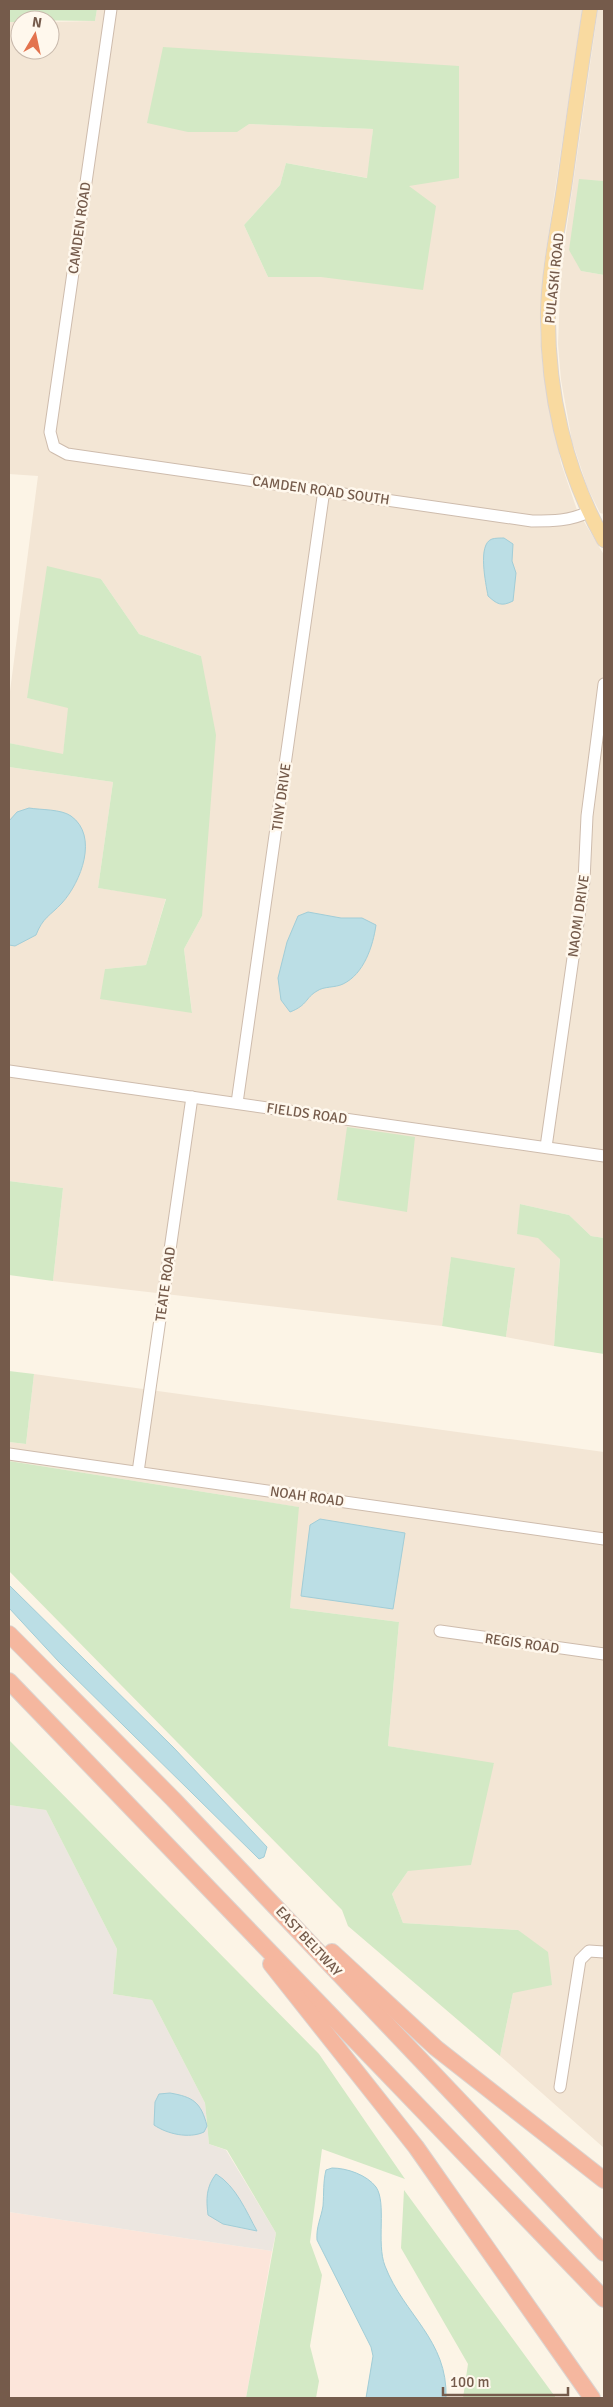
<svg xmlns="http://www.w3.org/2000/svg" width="613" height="2407" font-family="Signika,sans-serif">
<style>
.residential{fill:#f3e6d5;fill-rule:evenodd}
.commercial{fill:#fce5da}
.industrial{fill:#ece6e0}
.green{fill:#d3e9c5}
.water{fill:#bbdee5;stroke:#a1cdd7}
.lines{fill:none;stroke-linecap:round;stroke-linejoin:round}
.minor-casing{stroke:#cebcad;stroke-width:13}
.major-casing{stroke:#dbd4d0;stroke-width:16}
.highway-casing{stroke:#dbd4d0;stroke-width:18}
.minor{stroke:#fff;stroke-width:11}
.major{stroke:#f9daa0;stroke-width:14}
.highway{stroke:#f5b79f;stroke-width:16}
.labels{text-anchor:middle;stroke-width:5;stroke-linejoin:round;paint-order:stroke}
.street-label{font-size:14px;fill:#755b4b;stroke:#fff8ed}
</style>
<rect width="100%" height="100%" fill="#fcf4e6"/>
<!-- residential -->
<g class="residential">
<path d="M97,9h485l-38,255 -3,32 -1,35 3,40 18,92 16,47 27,45v683l-13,-2 -22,-21 -49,-11 18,33 22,21 -6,88 -48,-9 9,-69 -64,-10 -9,68 -389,-45 10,-93 -54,-7v-414l104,15 -15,106 68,10 -20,67 -41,4 87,43 -8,-63 18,-33 -1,-260 -62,-22 -38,-55 -74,119 42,9 -6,48 -54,-12v-44l29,-223 -29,-2v-452h11v28h30v-28l45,-1zM459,66l-51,120 -87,91h-53l-24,-52 36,-40 6,-22 82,15 5,-49 -124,-5z"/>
<polygon points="598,9 604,9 604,181 579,180 581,271 604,275 604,514 600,513 588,489 572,441 561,380 558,344 561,268"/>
<polygon points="34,1374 604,1452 604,2148 500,2056 513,1993 518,1930 403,1923 392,1894 408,1871 494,1764 388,1746 399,1622 290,1608 298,1507 9,1461 9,1442 26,1444"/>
</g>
<!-- commercial -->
<polygon class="commercial" points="9,2212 272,2251 246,2398 9,2398"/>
<!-- industrial -->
<polygon class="industrial" points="9,1805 46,1810 117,1949 113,1994 152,2000 205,2103 209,2144 226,2150 276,2233 272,2251 9,2212"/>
<!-- green -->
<g class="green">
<polygon points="9,9 97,9 95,21 20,20 20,22 9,22"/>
<polygon points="163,47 459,66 459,178 409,186 436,206 423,290 321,277 268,277 244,225 280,185 286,163 367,178 373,129 249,124 237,132 188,132 147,123"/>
<polygon points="579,179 604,181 604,275 581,271 569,250"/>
<polygon points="47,566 101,579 139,634 201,656 216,735 202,916 184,949 192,1013 100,999 105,969 146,965 166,899 98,888 113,782 9,767 9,743 63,754 68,708 27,698"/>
<polygon points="347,1127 415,1137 407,1212 337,1200"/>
<polygon points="9,1181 63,1188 53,1281 9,1275"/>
<polygon points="520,1204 569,1215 591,1236 604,1238 604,1354 554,1346 560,1259 538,1238 517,1234"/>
<polygon points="451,1257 515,1268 506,1337 442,1326"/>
<polygon points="9,1371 34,1374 26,1444 9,1442"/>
<polygon points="9,1461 299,1507 290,1608 399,1622 388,1746 494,1763 471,1865 408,1871 392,1894 403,1923 518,1930 548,1952 552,1985 513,1993 500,2056 348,1926 342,1910 9,1571"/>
<polygon points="9,1740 319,2054 405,2179 322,2149 310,2242 322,2275 310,2346 319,2381 316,2398 246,2398 276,2233 227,2150 209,2144 205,2103 152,2000 113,1994 117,1949 46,1810 9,1805"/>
<polygon points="404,2190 556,2398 463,2398 468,2364 401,2248"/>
</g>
<!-- water -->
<g class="water">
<path d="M504,538l9,6 -1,17 4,12 -3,28c-12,6 -16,3 -25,-5 -2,-12 -11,-52 4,-57 3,-1 9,-1 12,-1z"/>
<path d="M29,808c12,2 32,1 42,8 28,20 10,66 -9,87 -12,13 -19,14 -26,32l-21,11 -6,-1v-124l8,-9z"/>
<path d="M308,912l33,6h21l14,7c-3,21 -12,49 -33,59 -8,4 -19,2 -26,7 -12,7 -9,14 -27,21l-9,-12 -3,-22 9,-36 11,-26z"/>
<polygon points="320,1519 405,1533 393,1609 301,1596 310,1525"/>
<polygon points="9,1585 174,1748 267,1847 264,1857 259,1859 59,1662 9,1608"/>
<path d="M170,2093c23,4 31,9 37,33l-3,6c-15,7 -37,2 -50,-7l1,-23 4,-8z"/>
<path d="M332,2168c15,0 35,7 44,19 11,16 0,56 9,79 19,49 63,74 61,132h-80l7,-42 -2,-9 -54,-107c-1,-13 4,-22 6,-34 1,-13 0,-24 3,-36z"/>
<path d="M216,2174c20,12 30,37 41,57l-34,-7 -15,-9c-2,-16 -2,-28 8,-41z"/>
</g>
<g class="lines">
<defs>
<g id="minor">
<path d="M111,9l-61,423 4,15 13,7 465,67c20,0 39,0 56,-9"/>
<polyline points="9,1071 604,1156"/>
<polyline points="237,1103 324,490"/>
<polyline points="546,1147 584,881 587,816 604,684"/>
<polyline points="9,1454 604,1539"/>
<polyline points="138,1472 192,1097"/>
<polyline points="440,1631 604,1654"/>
<polyline points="560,2087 580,1960 589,1951 604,1952"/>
</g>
<path id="major" d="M590,9c-9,57 -17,114 -25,172 -6,43 -16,87 -17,131 -1,78 17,160 56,228"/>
<g id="highway">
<polyline points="9,1634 173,1799 604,2253"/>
<polyline points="9,1681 604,2299"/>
<polyline points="332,1952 436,2048 604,2180"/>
<polyline points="271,1964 416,2147 592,2398"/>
</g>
</defs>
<!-- minor casing -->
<use href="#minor" class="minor-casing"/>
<!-- major casing -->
<use href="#major" class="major-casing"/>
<!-- highway casing -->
<use href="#highway" class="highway-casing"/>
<!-- minor -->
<use href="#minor" class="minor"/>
<!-- major -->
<use href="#major" class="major"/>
<!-- highway -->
<use href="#highway" class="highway"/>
</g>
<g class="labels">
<!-- street labels -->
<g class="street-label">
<text transform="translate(79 228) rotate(-82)" y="5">CAMDEN ROAD</text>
<text transform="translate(554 278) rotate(-84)" y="5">PULASKI ROAD</text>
<text transform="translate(321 490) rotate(8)" y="5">CAMDEN ROAD SOUTH</text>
<text transform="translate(281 797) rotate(-82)" y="5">TINY DRIVE</text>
<text transform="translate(578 916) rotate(-82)" y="5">NAOMI DRIVE</text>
<text transform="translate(307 1113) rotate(8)" y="5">FIELDS ROAD</text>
<text transform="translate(165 1284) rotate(-82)" y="5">TEATE ROAD</text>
<text transform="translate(307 1496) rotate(8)" y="5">NOAH ROAD</text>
<text transform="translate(522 1643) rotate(8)" y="5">REGIS ROAD</text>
<text transform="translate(309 1941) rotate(47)" y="5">EAST BELTWAY</text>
</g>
</g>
<!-- border -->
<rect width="613" height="2407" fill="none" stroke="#755b4b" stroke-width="20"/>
<!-- north arrow -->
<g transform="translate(35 35) rotate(9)"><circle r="24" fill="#fff8ed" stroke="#c8b9ac"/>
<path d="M0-4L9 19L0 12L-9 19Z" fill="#e3734e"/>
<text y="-8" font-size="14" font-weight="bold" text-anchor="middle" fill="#755b4b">N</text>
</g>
<!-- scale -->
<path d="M443 2387v8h125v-8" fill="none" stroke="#755b4b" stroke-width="2.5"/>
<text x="450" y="2387" font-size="15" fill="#755b4b" stroke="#fff8ed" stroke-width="4" paint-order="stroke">100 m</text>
</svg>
